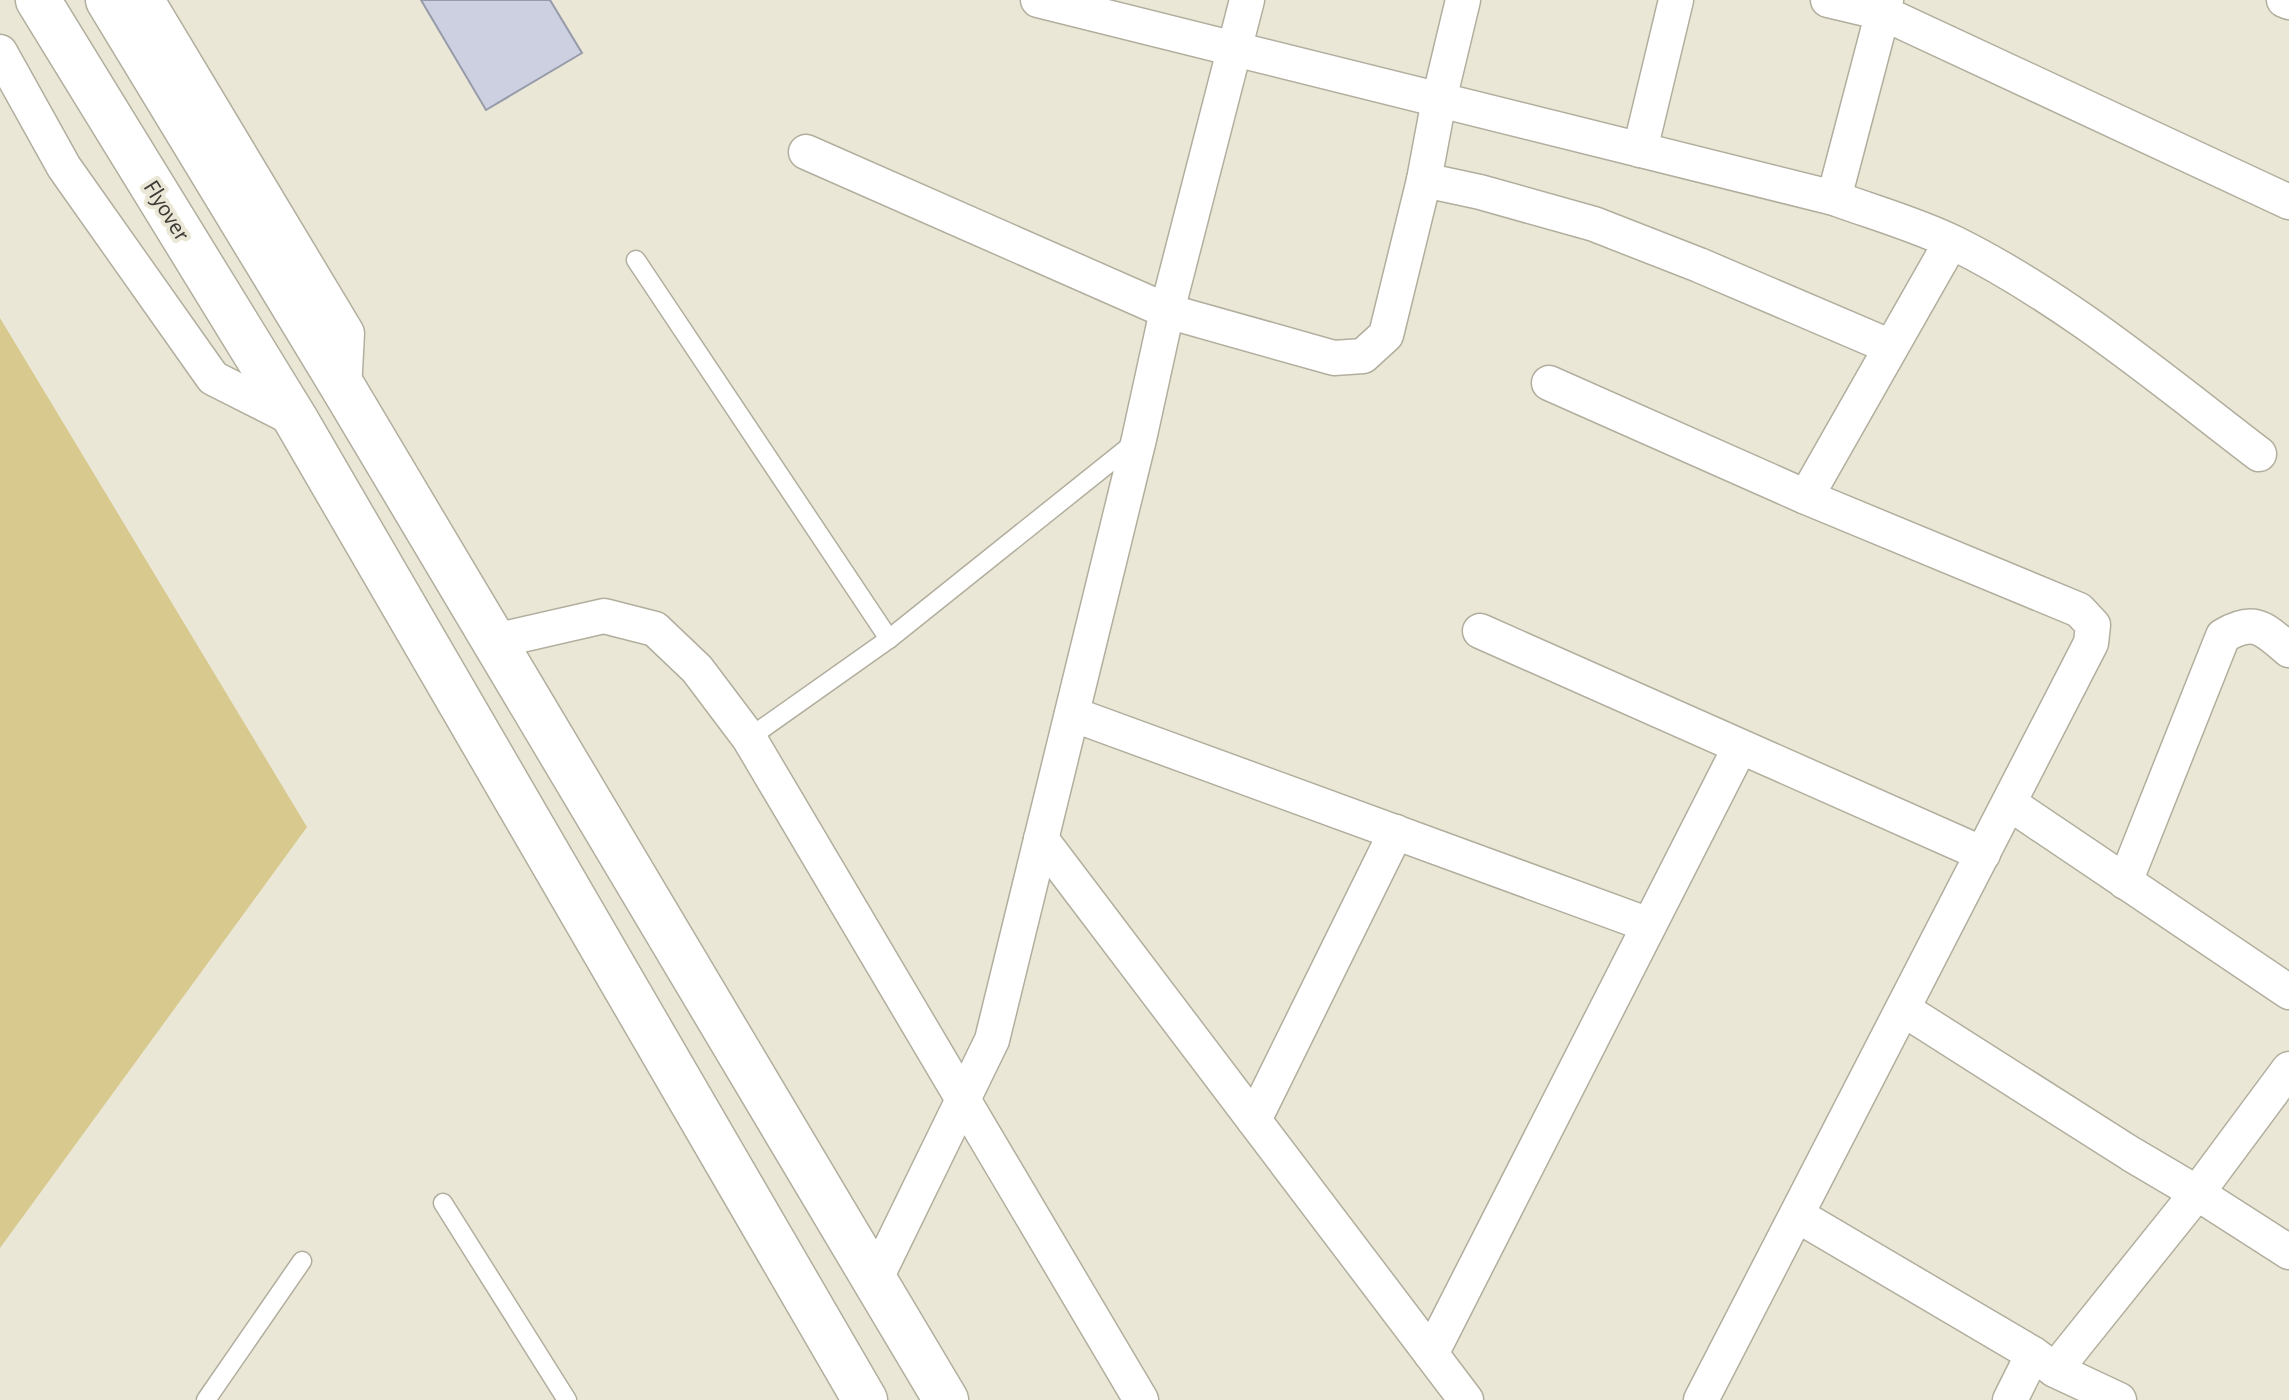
<svg xmlns="http://www.w3.org/2000/svg" width="2289" height="1400" font-family="'Alegreya Sans',sans-serif">
<style>
.green{fill:#d8c98e}
.building{fill:#ccd0e0;stroke:#969aa9;stroke-width:2}
.lines{fill:none;stroke-linecap:round;stroke-linejoin:round}
.service-casing{stroke:#b2ae9e;stroke-width:21}
.minor-casing{stroke:#b2ae9e;stroke-width:37}
.primary-casing{stroke:#b2ae9e;stroke-width:47}
.service{stroke:#fff;stroke-width:18}
.minor{stroke:#fff;stroke-width:34}
.primary{stroke:#fff;stroke-width:44}
.labels{text-anchor:middle;stroke-width:8;stroke-linejoin:round;paint-order:stroke}
.street-label{font-size:24px;fill:#3d3b35;stroke:#ebe7d6}
</style>
<rect width="100%" height="100%" fill="#ebe7d6"/>
<!-- green -->
<polygon class="green" points="0,318 307,827 0,1248"/>
<!-- building -->
<polygon class="building" points="421,0 550,0 582,53 486,110"/>
<g class="lines">
<defs>
<g id="service">
<polyline points="636,260 889,639"/>
<polyline points="749,738 889,639 1134,443"/>
<polyline points="443,1203 567,1400"/>
<polyline points="206,1400 302,1261"/>
</g>
<g id="minor">
<polyline points="147,0 347,333 344,389"/>
<path d="M1038,0l796,198c38,14 84,27 120,45 111,55 207,136 305,211"/>
<polyline points="1828,0 1883,13 2289,202"/>
<polyline points="2284,0 2289,2"/>
<polyline points="0,52 64,167 213,378 296,420"/>
<polyline points="1640,150 1676,0"/>
<polyline points="806,152 1167,311 1334,358 1363,356 1386,335 1424,180 1439,100 1463,0"/>
<polyline points="1424,180 1480,192 1594,224 1699,265 1891,347"/>
<polyline points="1834,198 1886,0"/>
<polyline points="1549,383 1806,497 2079,610 2093,625 2091,643 1701,1400"/>
<polyline points="1806,497 1951,242"/>
<polyline points="1480,631 1983,854"/>
<polyline points="495,641 604,616 655,629 697,669 749,738 1141,1400"/>
<polyline points="1072,714 1649,925"/>
<polyline points="2009,803 2289,992"/>
<polyline points="1041,839 1466,1400"/>
<path d="M2125,882l98,-246c32,-19 41,-7 66,14"/>
<polyline points="1903,1009 2131,1154 2197,1193 2289,1252"/>
<polyline points="1254,1120 1396,832"/>
<polyline points="1797,1215 2033,1354 2055,1370 2119,1400"/>
<polyline points="875,1280 992,1040 1139,439 1167,311 1247,0"/>
<polyline points="1431,1354 1740,747"/>
<polyline points="2055,1370 2197,1193 2289,1069"/>
<polyline points="2010,1400 2033,1354"/>
</g>
<g id="primary">
<polyline points="38,0 296,420 865,1400"/>
<polyline points="108,0 344,389 946,1400"/>
</g>
</defs>
<!-- service casing -->
<use href="#service" class="service-casing"/>
<!-- minor casing -->
<use href="#minor" class="minor-casing"/>
<!-- primary casing -->
<use href="#primary" class="primary-casing"/>
<!-- service -->
<use href="#service" class="service"/>
<!-- minor -->
<use href="#minor" class="minor"/>
<!-- primary -->
<use href="#primary" class="primary"/>
</g>
<g class="labels">
<!-- street labels -->
<g class="street-label">
<text transform="translate(167 210) rotate(58)" y="8">Flyover</text>
</g>
</g>
</svg>
